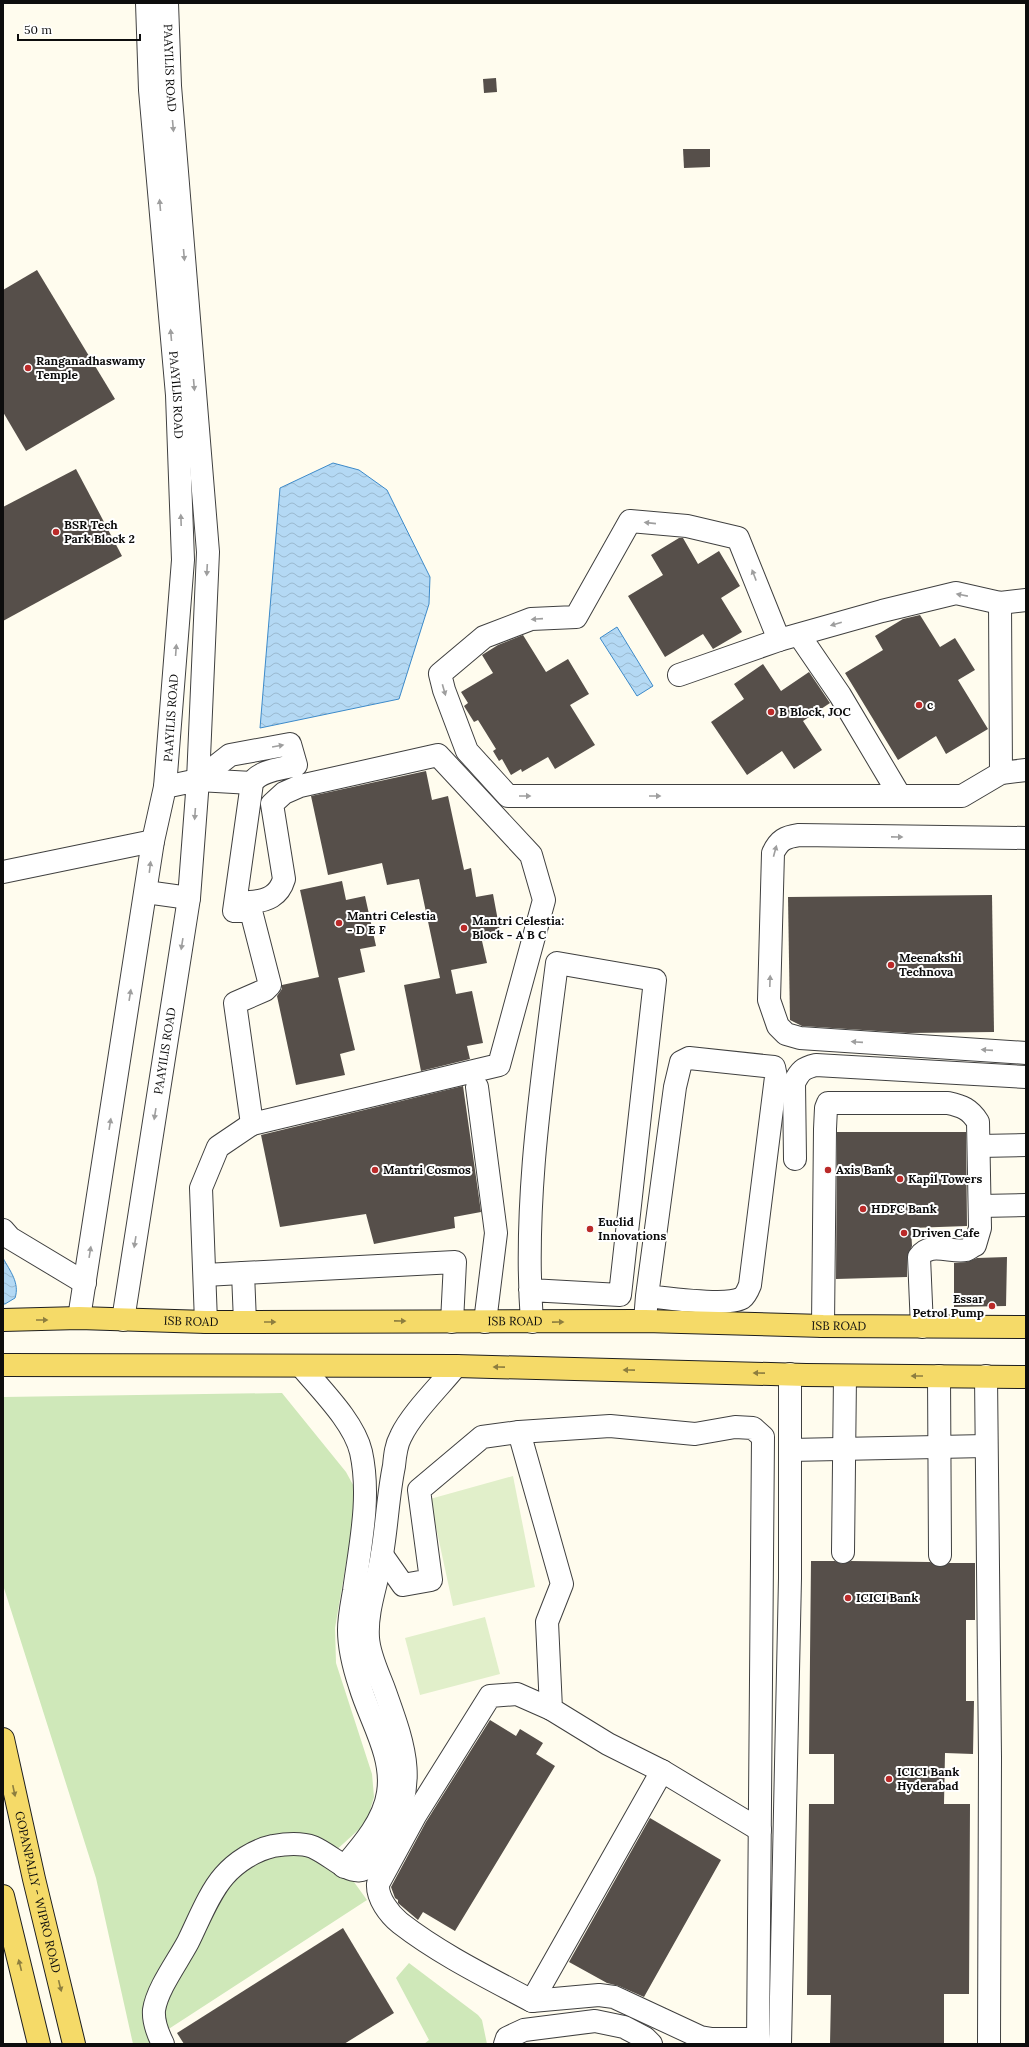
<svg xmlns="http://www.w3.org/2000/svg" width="1029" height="2047" font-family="Lora,serif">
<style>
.garden{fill:#cfe8b9}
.pitch{fill:#e1efca}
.water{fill:url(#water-waves);stroke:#3d8ac9}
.building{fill:#564f4a}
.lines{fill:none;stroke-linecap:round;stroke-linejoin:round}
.minor-casing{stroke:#404040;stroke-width:24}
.major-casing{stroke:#1e1e1e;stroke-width:24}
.minor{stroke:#fff;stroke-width:22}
.major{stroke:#f5da68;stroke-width:22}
.oneway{fill:#9e9e9e}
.oneway2{fill:#8d7e3f}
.poi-dot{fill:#ba2a29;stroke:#fff;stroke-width:1.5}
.labels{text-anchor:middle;stroke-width:4;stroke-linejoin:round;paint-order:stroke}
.street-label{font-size:12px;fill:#0d0d0d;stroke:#fff}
.poi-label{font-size:12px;font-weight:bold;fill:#0d0d0d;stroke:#fff;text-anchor:start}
</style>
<defs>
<pattern id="water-waves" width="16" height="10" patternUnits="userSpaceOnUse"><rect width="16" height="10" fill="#b4d9f4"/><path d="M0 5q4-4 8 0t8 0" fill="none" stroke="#9ab9d0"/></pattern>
</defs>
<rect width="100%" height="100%" fill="#fffcee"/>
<!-- garden -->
<g class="garden">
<polygon points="282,1393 346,1472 358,1494 335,1628 336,1663 372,1774 374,1797 366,1823 333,1853 367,1900 164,2032 149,2044 133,2044 96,1878 3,1585 3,1397"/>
<polygon points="409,1963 478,2015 482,2020 487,2044 424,2044 429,2040 396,1978"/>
</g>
<!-- pitch -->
<g class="pitch">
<polygon points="513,1476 535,1587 453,1606 430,1499"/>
<polygon points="485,1617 500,1674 420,1695 405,1638"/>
</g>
<!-- water -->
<g class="water">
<polygon points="333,463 359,470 387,490 430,577 429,604 399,699 260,728 280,488"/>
<polygon points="617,627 653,686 637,696 600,638"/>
<path d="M3,1258c7,13 17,25 12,40l-10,6h-2z"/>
</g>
<!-- building -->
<g class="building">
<polygon points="496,78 497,92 484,93 483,79"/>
<polygon points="683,149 710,149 710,167 684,168"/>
<polygon points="37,270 115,399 26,451 3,412 3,290"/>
<polygon points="76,469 122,556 3,621 3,507"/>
<polygon points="679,538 683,538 698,564 719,551 740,586 721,598 742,632 713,649 703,634 665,657 628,596 663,575 651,555"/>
<polygon points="920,615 940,647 955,638 975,670 958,680 988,729 946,754 936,736 898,760 845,673 883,650 875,636 903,619"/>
<polygon points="523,635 546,672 568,659 589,694 570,705 595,745 555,769 548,757 522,772 521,769 511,775 502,759 499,761 493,751 496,749 478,720 474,722 464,706 468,703 461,692 493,673 482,655 498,645"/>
<polygon points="763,664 781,691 809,672 830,703 803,721 822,750 794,769 782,751 747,775 711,722 744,699 734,684"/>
<polygon points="426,771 432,800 448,796 464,870 471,868 476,897 493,894 501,937 482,941 487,963 451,970 456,994 472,991 483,1043 467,1046 470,1059 421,1071 404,985 440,978 419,879 387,885 382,863 328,875 311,796"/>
<polygon points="342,881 346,900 365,896 376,946 360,949 365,972 338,978 355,1050 340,1054 345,1075 296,1085 277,996 282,989 282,985 319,977 300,890"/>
<polygon points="992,895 994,1032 908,1033 802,1026 790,1020 788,897"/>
<polygon points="463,1086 481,1212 454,1217 455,1228 374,1244 366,1214 280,1227 261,1135"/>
<polygon points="837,1132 966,1132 967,1226 911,1228 912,1246 907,1258 907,1277 836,1279"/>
<polygon points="1007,1257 1006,1306 954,1307 954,1263 967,1262 977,1258"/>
<polygon points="811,1561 835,1561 842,1564 851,1561 930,1562 940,1567 949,1563 975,1563 975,1620 966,1620 966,1701 974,1701 973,1754 945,1753 944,1804 970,1804 969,1994 944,1994 944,2044 830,2044 831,1995 807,1995 809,1804 834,1804 834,1754 809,1754"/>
<polygon points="490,1720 516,1736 520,1729 543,1743 536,1754 555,1766 455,1931 423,1912 418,1920 398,1903 398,1900 395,1898 391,1887 426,1822"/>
<polygon points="650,1818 721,1860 644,1997 619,1986 607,1983 569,1962"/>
<polygon points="343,1928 394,2013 344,2044 184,2044 177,2033"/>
</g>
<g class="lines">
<defs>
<g id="minor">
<path id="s1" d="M147,3l3,87 27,305 6,165 -18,227"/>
<path id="s2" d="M167,3l3,83 38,466 -10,228"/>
<polyline points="1026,600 1000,603 956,593 882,611 779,640 738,538 687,526 630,521 576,617 531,619 484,637 440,674 444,690 467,751 508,796 962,796 1001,773 1026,770"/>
<polyline points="1000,603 1001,773"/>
<polyline points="799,635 840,695 900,796"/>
<polyline points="679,675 779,640"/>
<path d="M198,780l32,-25 60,-11 6,21c-14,4 -36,5 -44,18l-18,128h17l19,74 -5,5 -30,13 17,121 247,-59 45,-165 -13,-45 -93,-100 -138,31 -16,7 -12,11 12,75c-5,17 -17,22 -34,23l1,9"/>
<polyline points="198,780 252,783"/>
<path d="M1026,838l-227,-3c-14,2 -20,5 -26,18l-4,147 9,26 8,8 14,4 226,15"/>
<polyline points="3,872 153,841"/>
<polyline points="146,892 189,898"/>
<polyline points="477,1087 496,1233 485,1322"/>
<polyline points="979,1146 1026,1145"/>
<path d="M795,1159l-1,-76c6,-12 9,-15 22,-18l210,12"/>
<polyline points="980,1206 1026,1205"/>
<polyline points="3,1230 10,1238 85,1283"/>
<polyline points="243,1273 245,1322"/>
<polyline points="205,1275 455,1262 452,1322"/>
<path d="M530,1290l90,5 35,-315 -98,-17c-15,118 -34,240 -25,359"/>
<polyline points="79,1318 153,841 165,787 198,780 189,898 123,1320"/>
<path d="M645,1321l2,-25c20,2 79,11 95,2 4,-3 6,-8 8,-13l26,-208 -2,-10 -85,-9 -8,4 -6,25 -28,209"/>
<polyline points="206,1322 201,1188 218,1147 252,1124"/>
<path d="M823,1326l2,-197 1,-21 2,-5h120c14,3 22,6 30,19l2,106 -5,17c-3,1 -6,4 -9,5 -15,3 -37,-9 -47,7l3,70"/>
<path d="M301,1366c20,24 53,56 60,86 10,45 -1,94 -7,139 -2,12 -5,26 -5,39 0,18 5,38 11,56 10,34 34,70 28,107 -4,28 -26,53 -44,74"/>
<polyline points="939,1376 940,1555"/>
<polyline points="986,1376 990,1757 989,2044"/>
<polyline points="519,1432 562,1584 547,1622 551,1709 608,1744 662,1771 760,1830"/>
<polyline points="790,1450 986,1446"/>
<polyline points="843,1552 845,1376"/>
<polyline points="382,1555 403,1585 431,1580 419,1490 482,1437 519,1432 610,1426 695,1434 735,1427 753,1428 763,1437 758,2044"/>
<path d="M551,1709l-34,-15 -27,2 -75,120 -37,68c-1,14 11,30 22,39 40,31 87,54 132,78l130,-230"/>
<polyline points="532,2001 599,1995 614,1997 700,2037 712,2039 759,2039"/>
<path d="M163,2044c-5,-10 -10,-22 -9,-34 3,-21 24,-49 34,-68 10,-20 21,-49 36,-66 12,-14 31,-26 49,-30 12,-2 29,-3 40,1 29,13 47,46 72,-1 33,-63 22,-93 -1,-157 -6,-16 -15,-34 -16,-51 -2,-29 10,-56 14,-84 5,-29 6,-59 12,-88 1,-11 2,-21 7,-30 11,-23 39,-50 55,-70"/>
<polyline points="505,2044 507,2038 524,2030 595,2021 624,2027 645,2038 651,2044"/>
<polyline points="780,2044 790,1578 790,1374"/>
</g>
<g id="major">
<path id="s3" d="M3,1320l76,-2 127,4 439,-1 178,5 203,1"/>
<polyline points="3,1365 456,1366 806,1375 1026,1377"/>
<path id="s4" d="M3,1739l31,140 40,165"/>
<polyline points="3,1896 39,2044"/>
</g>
</defs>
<!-- minor casing -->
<use href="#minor" class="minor-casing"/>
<!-- major casing -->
<use href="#major" class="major-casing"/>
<!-- minor -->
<use href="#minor" class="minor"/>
<!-- major -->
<use href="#major" class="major"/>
</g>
<!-- one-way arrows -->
<defs><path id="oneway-solid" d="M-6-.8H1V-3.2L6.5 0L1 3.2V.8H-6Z"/></defs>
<g class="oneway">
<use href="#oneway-solid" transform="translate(173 126) rotate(85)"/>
<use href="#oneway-solid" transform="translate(160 205) rotate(-95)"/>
<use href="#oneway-solid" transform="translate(184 255) rotate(85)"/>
<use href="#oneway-solid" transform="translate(171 335) rotate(-95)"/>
<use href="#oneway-solid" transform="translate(194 385) rotate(85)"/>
<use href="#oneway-solid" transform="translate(181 520) rotate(-92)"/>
<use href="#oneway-solid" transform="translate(650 523) rotate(-174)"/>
<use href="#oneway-solid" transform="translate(207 570) rotate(93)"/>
<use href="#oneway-solid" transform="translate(754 575) rotate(-111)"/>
<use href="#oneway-solid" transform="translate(962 595) rotate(-169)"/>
<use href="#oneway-solid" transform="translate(537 619) rotate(176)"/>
<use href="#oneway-solid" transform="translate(836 624) rotate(164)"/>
<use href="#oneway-solid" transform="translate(176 650) rotate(-86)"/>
<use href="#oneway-solid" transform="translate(444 690) rotate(74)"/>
<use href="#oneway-solid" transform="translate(278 746) rotate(-10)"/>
<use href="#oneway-solid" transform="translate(525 796)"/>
<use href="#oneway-solid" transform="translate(655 796)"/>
<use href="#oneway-solid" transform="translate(195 814) rotate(94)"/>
<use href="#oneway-solid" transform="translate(897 837) rotate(1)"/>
<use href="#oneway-solid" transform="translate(775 851) rotate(-75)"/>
<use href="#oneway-solid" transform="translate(150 867) rotate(-83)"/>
<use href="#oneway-solid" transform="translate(182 944) rotate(99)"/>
<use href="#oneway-solid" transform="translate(770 981) rotate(-88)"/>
<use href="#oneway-solid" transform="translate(130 995) rotate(-81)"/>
<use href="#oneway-solid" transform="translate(857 1042) rotate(-176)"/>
<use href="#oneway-solid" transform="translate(987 1050) rotate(-176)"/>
<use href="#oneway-solid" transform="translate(155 1114) rotate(99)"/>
<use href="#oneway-solid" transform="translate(110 1124) rotate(-81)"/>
<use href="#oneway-solid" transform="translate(135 1242) rotate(99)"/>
<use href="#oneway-solid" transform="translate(90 1252) rotate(-81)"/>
</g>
<g class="oneway2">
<use href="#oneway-solid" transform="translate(42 1320)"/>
<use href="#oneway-solid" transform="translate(400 1321) rotate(1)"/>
<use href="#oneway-solid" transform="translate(270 1322)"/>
<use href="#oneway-solid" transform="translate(558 1322) rotate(-1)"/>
<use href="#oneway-solid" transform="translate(499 1367) rotate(-179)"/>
<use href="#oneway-solid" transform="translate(629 1370) rotate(-179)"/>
<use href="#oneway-solid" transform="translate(759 1373) rotate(-179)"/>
<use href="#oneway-solid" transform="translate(917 1376) rotate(-180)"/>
<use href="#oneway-solid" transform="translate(14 1791) rotate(78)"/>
<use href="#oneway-solid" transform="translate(20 1965) rotate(-104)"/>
<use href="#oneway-solid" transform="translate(60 1986) rotate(76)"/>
</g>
<!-- markers -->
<g class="poi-dot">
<circle cx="28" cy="368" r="4"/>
<circle cx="56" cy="532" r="4"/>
<circle cx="919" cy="705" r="4"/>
<circle cx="771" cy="712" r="4"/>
<circle cx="339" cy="923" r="4"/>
<circle cx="464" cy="928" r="4"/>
<circle cx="891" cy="965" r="4"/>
<circle cx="375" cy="1170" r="4"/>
<circle cx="828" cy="1170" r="4"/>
<circle cx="900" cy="1179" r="4"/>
<circle cx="863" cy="1209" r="4"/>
<circle cx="590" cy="1229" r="4"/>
<circle cx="904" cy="1233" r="4"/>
<circle cx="992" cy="1306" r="4"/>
<circle cx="848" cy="1598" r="4"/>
<circle cx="889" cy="1779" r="4"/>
</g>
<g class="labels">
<!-- street labels -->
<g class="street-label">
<text dy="4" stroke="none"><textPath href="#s2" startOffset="65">PAAYILIS ROAD</textPath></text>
<text dy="4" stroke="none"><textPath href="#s1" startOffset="393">PAAYILIS ROAD</textPath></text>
<text transform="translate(171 718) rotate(-86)" y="4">PAAYILIS ROAD</text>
<text transform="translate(165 1051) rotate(-81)" y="4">PAAYILIS ROAD</text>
<text dy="4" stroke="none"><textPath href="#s3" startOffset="188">ISB ROAD</textPath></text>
<text dy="4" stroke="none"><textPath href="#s3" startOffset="512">ISB ROAD</textPath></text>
<text dy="4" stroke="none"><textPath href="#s3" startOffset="836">ISB ROAD</textPath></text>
<text dy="4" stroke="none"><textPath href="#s4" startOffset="157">GOPANPALLY - WIPRO ROAD</textPath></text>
</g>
<!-- poi labels -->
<g class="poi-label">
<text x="36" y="365">Ranganadhaswamy<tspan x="36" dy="14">Temple</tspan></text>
<text x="64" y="529">BSR Tech<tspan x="64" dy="14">Park Block 2</tspan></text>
<text x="927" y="709">c</text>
<text x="779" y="716">B Block, JOC</text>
<text x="347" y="920">Mantri Celestia<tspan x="347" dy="14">- D E F</tspan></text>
<text x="472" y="925">Mantri Celestia:<tspan x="472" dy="14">Block - A B C</tspan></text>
<text x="899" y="962">Meenakshi<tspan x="899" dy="14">Technova</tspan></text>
<text x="383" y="1174">Mantri Cosmos</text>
<text x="836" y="1174">Axis Bank</text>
<text x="908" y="1183">Kapil Towers</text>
<text x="871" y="1213">HDFC Bank</text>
<text x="598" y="1226">Euclid<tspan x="598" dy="14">Innovations</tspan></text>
<text x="912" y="1237">Driven Cafe</text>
<text x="984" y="1303" text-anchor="end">Essar<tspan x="984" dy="14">Petrol Pump</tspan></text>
<text x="856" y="1602">ICICI Bank</text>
<text x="897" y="1776">ICICI Bank<tspan x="897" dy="14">Hyderabad</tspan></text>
</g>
</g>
<!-- border -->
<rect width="1029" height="2047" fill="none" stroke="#0d0d0d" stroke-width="8"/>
<!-- scale -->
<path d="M18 34v6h122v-6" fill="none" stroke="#0d0d0d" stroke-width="2"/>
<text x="24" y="34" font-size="12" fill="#0d0d0d" stroke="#ffffff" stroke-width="3" paint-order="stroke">50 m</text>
</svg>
